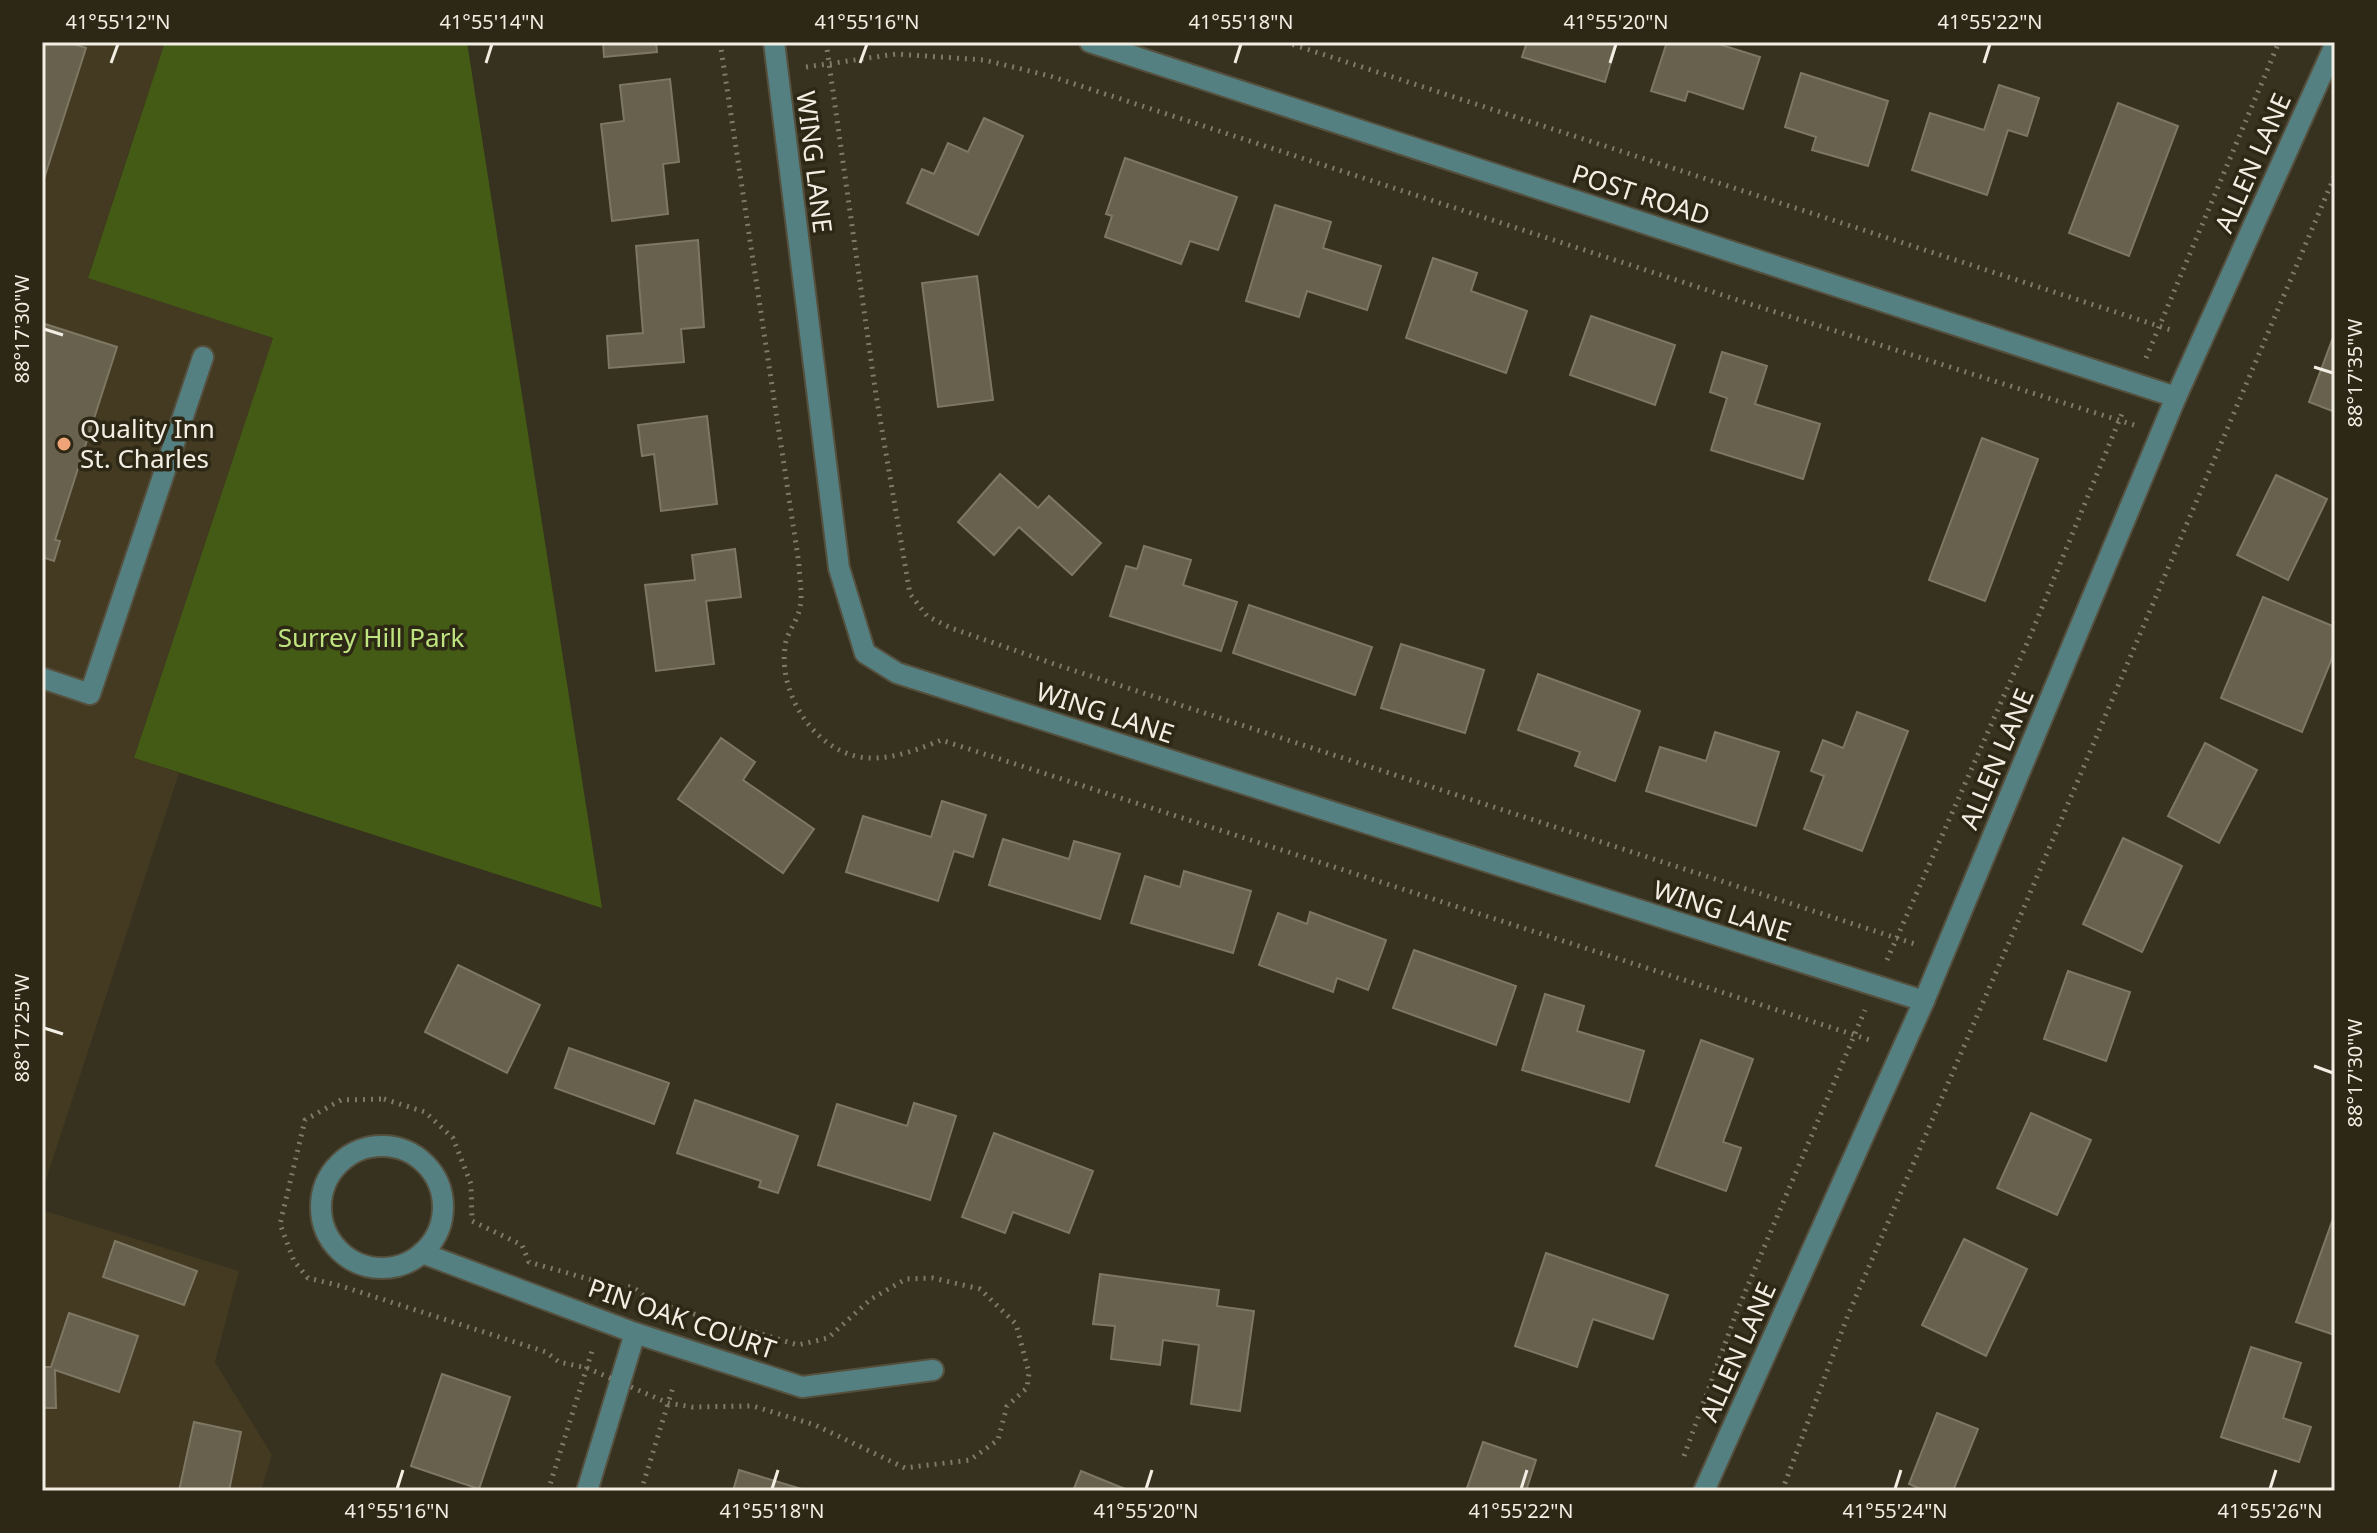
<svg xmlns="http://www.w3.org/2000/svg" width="2377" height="1533" font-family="'Noto Sans',sans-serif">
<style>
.built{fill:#433a21}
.green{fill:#445b15}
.building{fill:#67614d;stroke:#7e7763;stroke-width:2}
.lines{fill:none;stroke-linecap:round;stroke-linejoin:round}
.minor-casing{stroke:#554f3e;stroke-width:24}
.path{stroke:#7e7969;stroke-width:5;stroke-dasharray:2 6;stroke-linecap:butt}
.minor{stroke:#558081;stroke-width:20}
.ticks{fill:none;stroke:#f2eee3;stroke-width:3}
.poi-dot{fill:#f0a378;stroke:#2d2715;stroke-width:3}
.labels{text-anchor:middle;stroke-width:7;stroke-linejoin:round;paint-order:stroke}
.street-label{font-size:26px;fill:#f2eee3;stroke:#2d2715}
.poi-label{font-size:26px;fill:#f2eee3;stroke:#2d2715;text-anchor:start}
.park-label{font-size:26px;fill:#bee47f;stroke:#2d2715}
.neatline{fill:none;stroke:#f2eee3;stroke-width:3}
.ticks-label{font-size:20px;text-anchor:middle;fill:#f2eee3}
</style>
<rect width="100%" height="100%" fill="#37311f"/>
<!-- built -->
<g class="built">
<polygon points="42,42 165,42 88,277 273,338 134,758 179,773 42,1192"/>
<polygon points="42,1210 239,1271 215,1362 272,1455 261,1491 42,1491"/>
</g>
<!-- green -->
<polygon class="green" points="165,42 467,42 602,908 134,758 273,338 88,278"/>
<!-- building -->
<g class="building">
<polygon points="42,42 67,42 86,48 42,185"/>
<polygon points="603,42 656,42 657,52 604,57"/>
<polygon points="1527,42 1617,42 1605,82 1522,57"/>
<polygon points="1667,42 1712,42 1760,57 1743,109 1688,91 1685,101 1651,91"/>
<polygon points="1801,73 1888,101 1868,166 1812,150 1816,137 1785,127"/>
<polygon points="670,79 679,162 663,164 668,214 612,221 601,124 624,121 620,85"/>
<polygon points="1999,85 2039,98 2027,136 2008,130 1987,195 1912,170 1930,113 1984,130"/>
<polygon points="2118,103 2178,126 2129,256 2069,233"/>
<polygon points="984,118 1023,136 978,235 907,203 922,169 934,174 948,143 968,152"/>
<polygon points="1125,158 1237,197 1218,250 1190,241 1181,264 1105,237 1112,216 1106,214"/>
<polygon points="1275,205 1331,222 1323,248 1381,266 1367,310 1307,291 1299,317 1246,301"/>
<polygon points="698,240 704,327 681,329 684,362 609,368 607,336 643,333 636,246"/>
<polygon points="1433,258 1477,273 1471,291 1527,311 1506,373 1406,338"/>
<polygon points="977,276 993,400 938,407 922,283"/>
<polygon points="1591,316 1675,345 1655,405 1570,375"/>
<polygon points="42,323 117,347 55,540 60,541 54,561 42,557"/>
<polygon points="2335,332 2335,412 2309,402"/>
<polygon points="1722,352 1767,366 1755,404 1820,424 1803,479 1711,450 1727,398 1710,392"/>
<polygon points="707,416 717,504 661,511 654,454 642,456 638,425"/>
<polygon points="1982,438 2038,459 1985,601 1929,580"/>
<polygon points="1000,474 1038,508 1049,496 1101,543 1072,575 1019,527 994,555 958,522"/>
<polygon points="2276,475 2327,499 2288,580 2237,555"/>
<polygon points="1144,546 1191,560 1183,585 1237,602 1221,651 1110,616 1126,566 1137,569"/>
<polygon points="735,549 741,597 706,601 714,664 656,671 645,585 695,580 692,555"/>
<polygon points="2263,597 2335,627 2335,651 2302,732 2221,698"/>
<polygon points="1249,605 1372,647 1355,695 1233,653"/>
<polygon points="1401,644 1484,670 1465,733 1381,708"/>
<polygon points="1538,674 1640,711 1615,781 1575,766 1580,752 1518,730"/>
<polygon points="1857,712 1908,731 1862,851 1804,829 1824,776 1811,771 1823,740 1843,748"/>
<polygon points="1715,732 1779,752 1756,826 1646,791 1660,747 1706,761"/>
<polygon points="721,738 755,762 743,780 814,829 783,873 678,799"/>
<polygon points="2205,743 2257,770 2219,843 2168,816"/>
<polygon points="942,801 986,815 973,857 954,851 938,901 846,872 863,816 931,837"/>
<polygon points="2123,838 2182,866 2142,952 2083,924"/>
<polygon points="1003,839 1069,859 1074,841 1120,854 1100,919 989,885"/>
<polygon points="1184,871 1251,891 1233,953 1131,923 1145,876 1180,887"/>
<polygon points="1310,912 1386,940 1368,990 1337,978 1333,992 1259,965 1278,913 1307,924"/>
<polygon points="1414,950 1516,986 1496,1045 1393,1008"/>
<polygon points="458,965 540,1005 507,1073 425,1032"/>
<polygon points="2068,971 2130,992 2106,1061 2044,1039"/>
<polygon points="1545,994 1584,1006 1577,1031 1644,1051 1629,1102 1522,1070"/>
<polygon points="1701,1040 1753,1059 1723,1142 1741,1148 1726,1191 1656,1166"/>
<polygon points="569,1048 669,1083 654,1124 555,1088"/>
<polygon points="695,1100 798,1136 778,1193 759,1187 761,1181 677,1153"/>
<polygon points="914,1103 956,1116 930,1200 818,1165 837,1104 907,1126"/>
<polygon points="2031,1113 2091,1140 2057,1215 1997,1188"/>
<polygon points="994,1133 1093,1171 1069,1233 1013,1212 1005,1233 962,1217"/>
<polygon points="2334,1216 2335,1216 2335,1335 2296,1322"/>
<polygon points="1964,1239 2027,1269 1986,1356 1922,1325"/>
<polygon points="115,1241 197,1271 184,1305 103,1277"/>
<polygon points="1546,1253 1668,1295 1653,1339 1593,1319 1577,1367 1515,1346"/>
<polygon points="1100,1274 1219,1290 1217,1306 1254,1311 1240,1411 1191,1404 1199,1345 1163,1340 1160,1365 1111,1359 1115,1326 1093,1324"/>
<polygon points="69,1313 138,1336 119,1392 55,1370 56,1408 42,1408 42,1367 51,1367"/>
<polygon points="2251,1347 2301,1363 2283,1418 2311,1427 2299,1462 2221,1437"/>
<polygon points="442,1374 510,1397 479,1489 411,1466"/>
<polygon points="1937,1413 1978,1429 1953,1491 1925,1491 1909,1484"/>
<polygon points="194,1422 241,1432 229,1491 179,1491"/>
<polygon points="1483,1442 1536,1460 1526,1491 1466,1491"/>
<polygon points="739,1470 808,1491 733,1491"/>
<polygon points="1081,1471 1130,1491 1073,1491"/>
</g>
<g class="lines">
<defs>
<g id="minor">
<polyline points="774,42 839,568 865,653 897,673 1924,1001"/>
<polyline points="1090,42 2176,397"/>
<polyline points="42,678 90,694 203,357"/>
<circle cx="382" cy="1207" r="61"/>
<polyline points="422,1253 635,1333 802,1387 933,1370"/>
<polyline points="587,1491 635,1333"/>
<polyline points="1704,1491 1924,1001 2176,397 2335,45"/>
</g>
</defs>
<!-- minor casing -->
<use href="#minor" class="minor-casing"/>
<!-- path -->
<g class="path">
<path d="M720,42l79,522c0,13 4,30 1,43 -2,14 -14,26 -15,40 -7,49 33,109 84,111 24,1 51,-9 72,-18l932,301"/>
<polyline points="826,42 876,395 910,594 927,616 951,628 1057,665 1918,945"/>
<polyline points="1285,42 2174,331"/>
<polyline points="806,67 896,54 984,60 1050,76 1750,304 2134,425"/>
<polyline points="2146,358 2279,42"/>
<polyline points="1887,960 2029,639 2123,411"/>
<polygon points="384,1099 425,1112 453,1138 471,1184 472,1221 522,1245 529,1262 613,1286 633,1287 650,1301 798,1345 828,1338 871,1299 906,1279 933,1278 980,1289 1016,1324 1029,1373 1027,1388 1007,1406 998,1440 970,1460 905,1468 815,1425 753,1406 692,1407 668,1403 587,1368 559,1362 546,1352 341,1286 308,1278 294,1261 280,1224 305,1120 341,1100"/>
<polyline points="1684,1456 1737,1311 1865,1010"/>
<polyline points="548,1491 592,1351"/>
<polyline points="641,1491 674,1384"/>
<polyline points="1782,1491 1848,1315 2022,912 2335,175"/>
</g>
<!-- minor -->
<use href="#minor" class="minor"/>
</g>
<!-- ticks -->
<path class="ticks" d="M111,63l7,-19M486,63l6,-19M860,63l7,-19M1235,63l6,-19M1610,63l6,-19M1984,63l6,-19M44,329l19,6M2314,367l19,6M44,1028l19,6M2314,1066l19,7M397,1489l6,-19M772,1489l6,-19M1146,1489l6,-19M1521,1489l6,-19M1895,1489l6,-19M2270,1489l6,-19"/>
<!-- markers -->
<circle class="poi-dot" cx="64" cy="444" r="8"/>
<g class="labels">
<!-- street labels -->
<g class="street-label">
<text transform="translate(814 162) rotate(83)" y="9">WING LANE</text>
<text transform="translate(2253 163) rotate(-66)" y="9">ALLEN LANE</text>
<text transform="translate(1641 195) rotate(18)" y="9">POST ROAD</text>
<text transform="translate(1105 713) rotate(18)" y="9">WING LANE</text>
<text transform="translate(1997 759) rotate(-67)" y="9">ALLEN LANE</text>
<text transform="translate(1722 911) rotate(18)" y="9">WING LANE</text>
<text transform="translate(682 1319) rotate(19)" y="9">PIN OAK COURT</text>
<text transform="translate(1738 1352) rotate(-66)" y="9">ALLEN LANE</text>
</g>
<!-- poi labels -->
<g class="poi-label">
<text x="80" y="438">Quality Inn<tspan x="80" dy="30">St. Charles</tspan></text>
</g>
<!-- park labels -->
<g class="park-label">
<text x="371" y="647">Surrey Hill Park</text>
</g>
</g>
<!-- border -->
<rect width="2377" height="1533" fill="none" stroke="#2d2715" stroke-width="88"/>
<rect x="44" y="44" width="2289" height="1445" class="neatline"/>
<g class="ticks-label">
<text x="118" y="29">41°55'12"N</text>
<text x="492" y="29">41°55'14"N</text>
<text x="867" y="29">41°55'16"N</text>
<text x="1241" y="29">41°55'18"N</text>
<text x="1616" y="29">41°55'20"N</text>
<text x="1990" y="29">41°55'22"N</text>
<text transform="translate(22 329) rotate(-90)" y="7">88°17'30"W</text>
<text transform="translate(2355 373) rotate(-90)" y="7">88°17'35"W</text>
<text transform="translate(22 1028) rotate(-90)" y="7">88°17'25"W</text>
<text transform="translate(2355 1073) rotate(-90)" y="7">88°17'30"W</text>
<text x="397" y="1518">41°55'16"N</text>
<text x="772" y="1518">41°55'18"N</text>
<text x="1146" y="1518">41°55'20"N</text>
<text x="1521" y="1518">41°55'22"N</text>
<text x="1895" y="1518">41°55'24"N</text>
<text x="2270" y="1518">41°55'26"N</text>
</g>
</svg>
